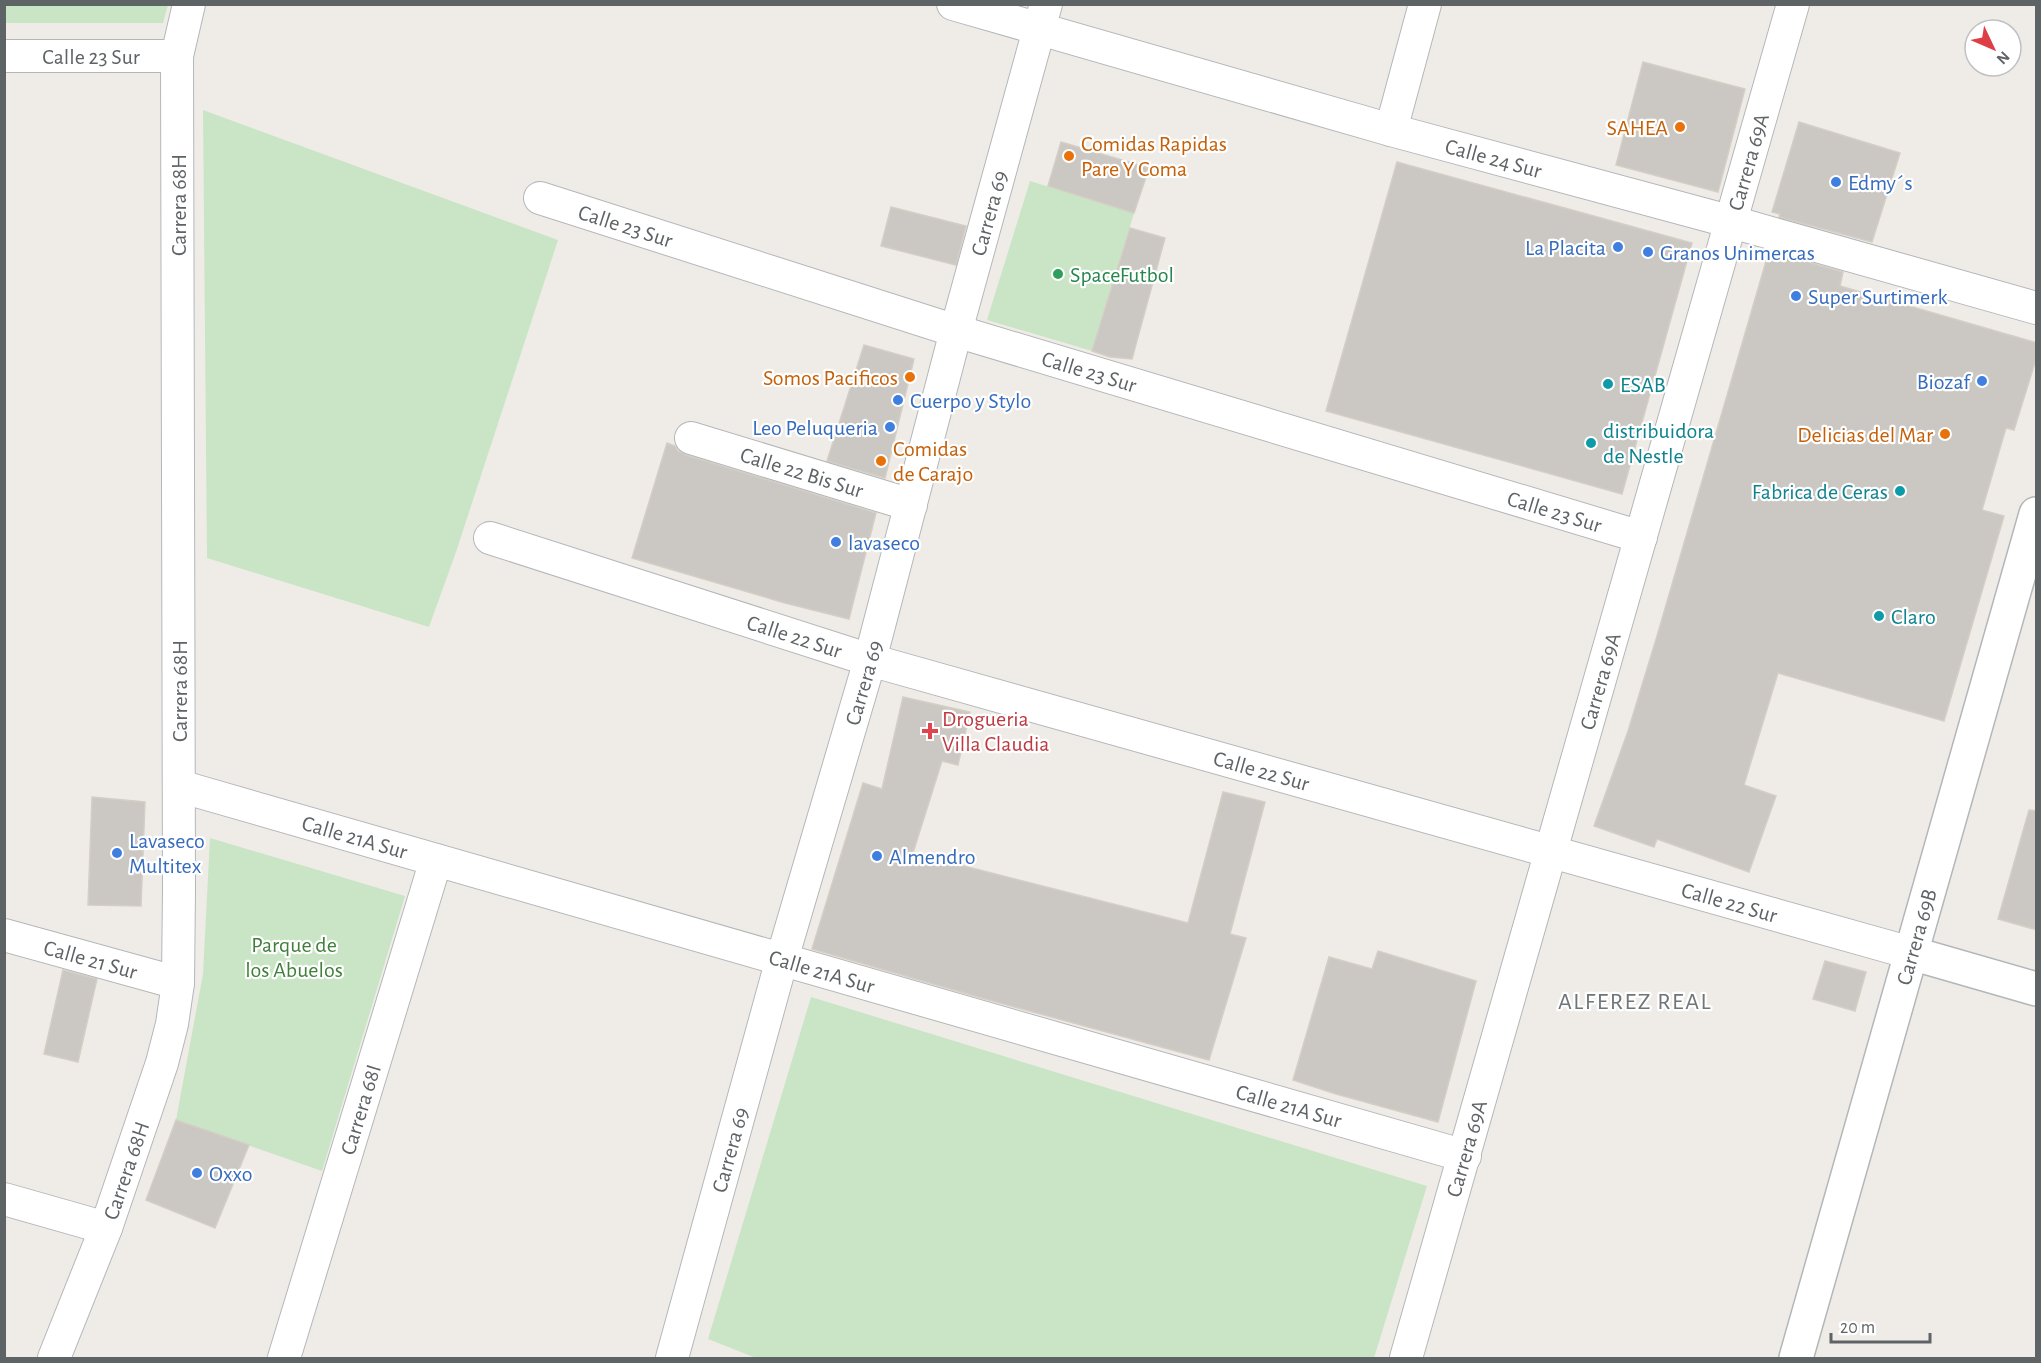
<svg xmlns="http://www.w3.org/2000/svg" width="2041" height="1363" font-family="'Alegreya Sans',sans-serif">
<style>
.green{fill:#c9e5c5}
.building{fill:#cbc7c3;stroke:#d4cec5;stroke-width:1.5}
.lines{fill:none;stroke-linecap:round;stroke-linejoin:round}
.street-casing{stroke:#b4b7ba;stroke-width:34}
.secondary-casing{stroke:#b3b7ba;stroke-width:36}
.street{stroke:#fff;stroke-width:32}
.secondary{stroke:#fff;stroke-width:33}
.food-dot{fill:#e8710a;stroke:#fff;stroke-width:2}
.shop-dot{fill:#3f7fe0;stroke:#fff;stroke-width:2}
.leisure-dot{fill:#2e9e5b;stroke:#fff;stroke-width:2}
.culture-dot{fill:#0f9aa8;stroke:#fff;stroke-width:2}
.health-dot{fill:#e0444e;stroke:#fff;stroke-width:2}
.labels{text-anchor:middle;stroke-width:4.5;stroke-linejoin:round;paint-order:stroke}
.street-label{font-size:22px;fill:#5e6366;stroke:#fff}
.food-label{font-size:22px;fill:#c56008;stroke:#fff;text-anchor:end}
.shop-label{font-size:22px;fill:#366cbe;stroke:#fff;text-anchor:start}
.leisure-label{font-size:22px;fill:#27864d;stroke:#fff;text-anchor:start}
.culture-label{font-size:22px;fill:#0d838f;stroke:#fff;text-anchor:start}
.health-label{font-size:22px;fill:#be3a42;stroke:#fff;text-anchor:start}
.park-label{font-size:22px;fill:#40803b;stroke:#fff}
.neighbourhood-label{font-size:24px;letter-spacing:1.5px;fill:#6f7578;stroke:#fff}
</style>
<rect width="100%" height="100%" fill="#efece7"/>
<!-- green -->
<g class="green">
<polygon points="5,4 168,4 168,5 163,23 5,23"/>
<polygon points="203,110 558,240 456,552 429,627 207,558"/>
<polygon points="1030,181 1134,213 1092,351 987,320"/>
<polygon points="210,838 405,896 322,1171 176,1120 203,974"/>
<polygon points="811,997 1427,1186 1374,1358 756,1358 708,1339"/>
</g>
<!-- building -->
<g class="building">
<polygon points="1643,62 1745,89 1718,192 1616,165"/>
<polygon points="1799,122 1900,153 1872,242 1779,217 1780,214 1772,212"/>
<polygon points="1061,142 1149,168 1134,213 1048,186"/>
<polygon points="1397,162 1692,243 1622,494 1326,411"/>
<polygon points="891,207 966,226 956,265 881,246"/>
<polygon points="1130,228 1165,238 1132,359 1110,357 1092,351"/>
<polygon points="1769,251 1843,272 1840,286 2037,343 2037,356 2014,430 2006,428 1982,510 2004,516 1944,721 1778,673 1744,785 1776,796 1749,872 1657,839 1654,847 1594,826 1628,731 1657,636"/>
<polygon points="864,345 914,359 885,478 827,461"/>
<polygon points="667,443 675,446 678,451 686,455 876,513 849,619 785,603 632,558"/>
<polygon points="903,697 970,712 958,765 942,761 913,853 1188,923 1223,792 1265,802 1230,934 1246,938 1209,1060 978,997 812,949 863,783 882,789"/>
<polygon points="92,797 145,802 141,906 88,905"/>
<polygon points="2029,810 2037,811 2037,930 1998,919"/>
<polygon points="1378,951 1476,981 1438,1122 1336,1094 1293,1080 1329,957 1372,969"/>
<polygon points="1825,961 1866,972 1855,1011 1813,999"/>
<polygon points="63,970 97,979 78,1062 44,1054"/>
<polygon points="176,1120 249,1145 215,1228 146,1200"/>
</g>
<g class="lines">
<defs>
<g id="street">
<path id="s1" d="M953,4l438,126 341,92 304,86"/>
<path id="s2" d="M4,56h173"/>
<polyline points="1391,130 1425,4"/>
<path id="s3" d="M540,198l416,133 685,206"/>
<path id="s4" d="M691,438l220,67"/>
<path id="s5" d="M490,538l380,122 1041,293"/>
<path id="s6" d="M179,786l1286,370"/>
<path id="s7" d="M4,935l174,48"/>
<polyline points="4,1199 106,1228"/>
<path id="s8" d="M54,1358l52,-130 56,-165 10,-39 6,-41 1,-93 -2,-834 12,-52"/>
<path id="s9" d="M284,1358l152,-498"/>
<path id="s10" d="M672,1358l110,-399 88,-299 86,-329 90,-327"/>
<path id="s11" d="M1406,1358l387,-1354"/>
</g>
<g id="secondary">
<polyline points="1911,953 2036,989"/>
<path id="s12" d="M1796,1358l240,-844"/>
</g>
</defs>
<!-- street casing -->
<use href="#street" class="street-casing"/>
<!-- secondary casing -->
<use href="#secondary" class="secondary-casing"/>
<!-- street -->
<use href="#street" class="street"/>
<!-- secondary -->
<use href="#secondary" class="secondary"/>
</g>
<!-- markers -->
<g class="food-dot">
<circle cx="1680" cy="127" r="6"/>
<circle cx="1069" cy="156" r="6"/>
<circle cx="910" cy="377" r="6"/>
<circle cx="1945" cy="434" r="6"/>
<circle cx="881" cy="461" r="6"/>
</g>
<g class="shop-dot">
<circle cx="1836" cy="182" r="6"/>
<circle cx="1618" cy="247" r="6"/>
<circle cx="1648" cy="252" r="6"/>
<circle cx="1796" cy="296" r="6"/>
<circle cx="1982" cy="381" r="6"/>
<circle cx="898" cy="400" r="6"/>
<circle cx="890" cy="427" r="6"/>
<circle cx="836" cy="542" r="6"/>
<circle cx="117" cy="853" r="6"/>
<circle cx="877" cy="856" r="6"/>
<circle cx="197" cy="1173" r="6"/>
</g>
<circle class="leisure-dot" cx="1058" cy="274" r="6"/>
<g class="culture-dot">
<circle cx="1608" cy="384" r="6"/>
<circle cx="1591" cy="443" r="6"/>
<circle cx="1900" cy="491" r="6"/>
<circle cx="1879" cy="616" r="6"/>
</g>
<path class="health-dot" d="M927 722h6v6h6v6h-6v6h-6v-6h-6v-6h6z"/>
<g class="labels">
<!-- street labels -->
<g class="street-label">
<text dy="8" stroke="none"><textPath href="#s2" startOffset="87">Calle 23 Sur</textPath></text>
<text dy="8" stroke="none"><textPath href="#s1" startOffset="562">Calle 24 Sur</textPath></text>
<text dy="8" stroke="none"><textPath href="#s11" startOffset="1244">Carrera 69A</textPath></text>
<text transform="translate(178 205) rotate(-90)" y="8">Carrera 68H</text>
<text dy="8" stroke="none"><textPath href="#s10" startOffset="1188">Carrera 69</textPath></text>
<text dy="8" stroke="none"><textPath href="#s3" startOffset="90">Calle 23 Sur</textPath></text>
<text dy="8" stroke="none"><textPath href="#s3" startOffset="576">Calle 23 Sur</textPath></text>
<text dy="8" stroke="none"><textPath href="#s4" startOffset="116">Calle 22 Bis Sur</textPath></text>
<text dy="8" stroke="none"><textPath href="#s3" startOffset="1062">Calle 23 Sur</textPath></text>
<text dy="8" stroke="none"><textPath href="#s5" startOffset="320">Calle 22 Sur</textPath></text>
<text dy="8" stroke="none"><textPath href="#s10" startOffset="702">Carrera 69</textPath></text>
<text dy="8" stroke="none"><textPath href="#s11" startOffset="704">Carrera 69A</textPath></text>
<text transform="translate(179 691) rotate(-90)" y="8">Carrera 68H</text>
<text dy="8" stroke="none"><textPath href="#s5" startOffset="806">Calle 22 Sur</textPath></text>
<text dy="8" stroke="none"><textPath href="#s6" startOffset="183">Calle 21A Sur</textPath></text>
<text dy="8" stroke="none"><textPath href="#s5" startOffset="1292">Calle 22 Sur</textPath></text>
<text dy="8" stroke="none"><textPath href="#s12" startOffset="438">Carrera 69B</textPath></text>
<text dy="8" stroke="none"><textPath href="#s7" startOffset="90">Calle 21 Sur</textPath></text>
<text dy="8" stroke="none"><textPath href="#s6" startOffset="669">Calle 21A Sur</textPath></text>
<text dy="8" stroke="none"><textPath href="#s6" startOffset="1155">Calle 21A Sur</textPath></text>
<text dy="8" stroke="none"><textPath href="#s9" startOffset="260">Carrera 68I</textPath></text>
<text dy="8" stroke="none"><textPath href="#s11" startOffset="218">Carrera 69A</textPath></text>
<text dy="8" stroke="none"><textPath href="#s10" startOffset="216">Carrera 69</textPath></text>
<text dy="8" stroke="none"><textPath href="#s8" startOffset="201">Carrera 68H</textPath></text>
</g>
<!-- food labels -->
<g class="food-label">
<text x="1668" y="135">SAHEA</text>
<text x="1081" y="151" text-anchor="start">Comidas Rapidas<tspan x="1081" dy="25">Pare Y Coma</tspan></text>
<text x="898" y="385">Somos Pacificos</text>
<text x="1933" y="442">Delicias del Mar</text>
<text x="893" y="456" text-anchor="start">Comidas<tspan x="893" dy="25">de Carajo</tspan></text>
</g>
<!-- shop labels -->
<g class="shop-label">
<text x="1848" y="190">Edmy´s</text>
<text x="1606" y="255" text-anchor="end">La Placita</text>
<text x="1660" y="260">Granos Unimercas</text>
<text x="1808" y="304">Super Surtimerk</text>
<text x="1970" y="389" text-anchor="end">Biozaf</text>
<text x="910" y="408">Cuerpo y Stylo</text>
<text x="878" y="435" text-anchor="end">Leo Peluqueria</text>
<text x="848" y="550">lavaseco</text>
<text x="129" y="848">Lavaseco<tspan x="129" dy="25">Multitex</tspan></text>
<text x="889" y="864">Almendro</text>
<text x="209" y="1181">Oxxo</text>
</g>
<!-- leisure labels -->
<g class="leisure-label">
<text x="1070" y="282">SpaceFutbol</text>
</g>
<!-- culture labels -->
<g class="culture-label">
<text x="1620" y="392">ESAB</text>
<text x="1603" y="438">distribuidora<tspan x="1603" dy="25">de Nestle</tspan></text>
<text x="1888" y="499" text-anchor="end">Fabrica de Ceras</text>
<text x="1891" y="624">Claro</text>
</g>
<!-- health labels -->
<g class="health-label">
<text x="942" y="726">Drogueria<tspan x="942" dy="25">Villa Claudia</tspan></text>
</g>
<!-- park labels -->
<g class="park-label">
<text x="294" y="952">Parque de<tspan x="294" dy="25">los Abuelos</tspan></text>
</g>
<!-- neighbourhood labels -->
<g class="neighbourhood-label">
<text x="1635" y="1009">ALFEREZ REAL</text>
</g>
</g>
<!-- border -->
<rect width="2041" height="1363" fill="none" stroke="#5e6366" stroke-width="12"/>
<!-- north arrow -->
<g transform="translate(1993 48) rotate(134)"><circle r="28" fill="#ffffff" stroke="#bfc1c2" stroke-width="1.5"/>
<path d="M0-4.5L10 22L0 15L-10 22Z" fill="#de3e45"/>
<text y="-9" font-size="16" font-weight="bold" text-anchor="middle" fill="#5e6366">N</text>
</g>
<!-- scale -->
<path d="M1831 1333v9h99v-9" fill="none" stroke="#5e6366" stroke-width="3"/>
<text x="1840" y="1333" font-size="18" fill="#5e6366" stroke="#ffffff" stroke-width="4.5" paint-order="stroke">20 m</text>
</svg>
